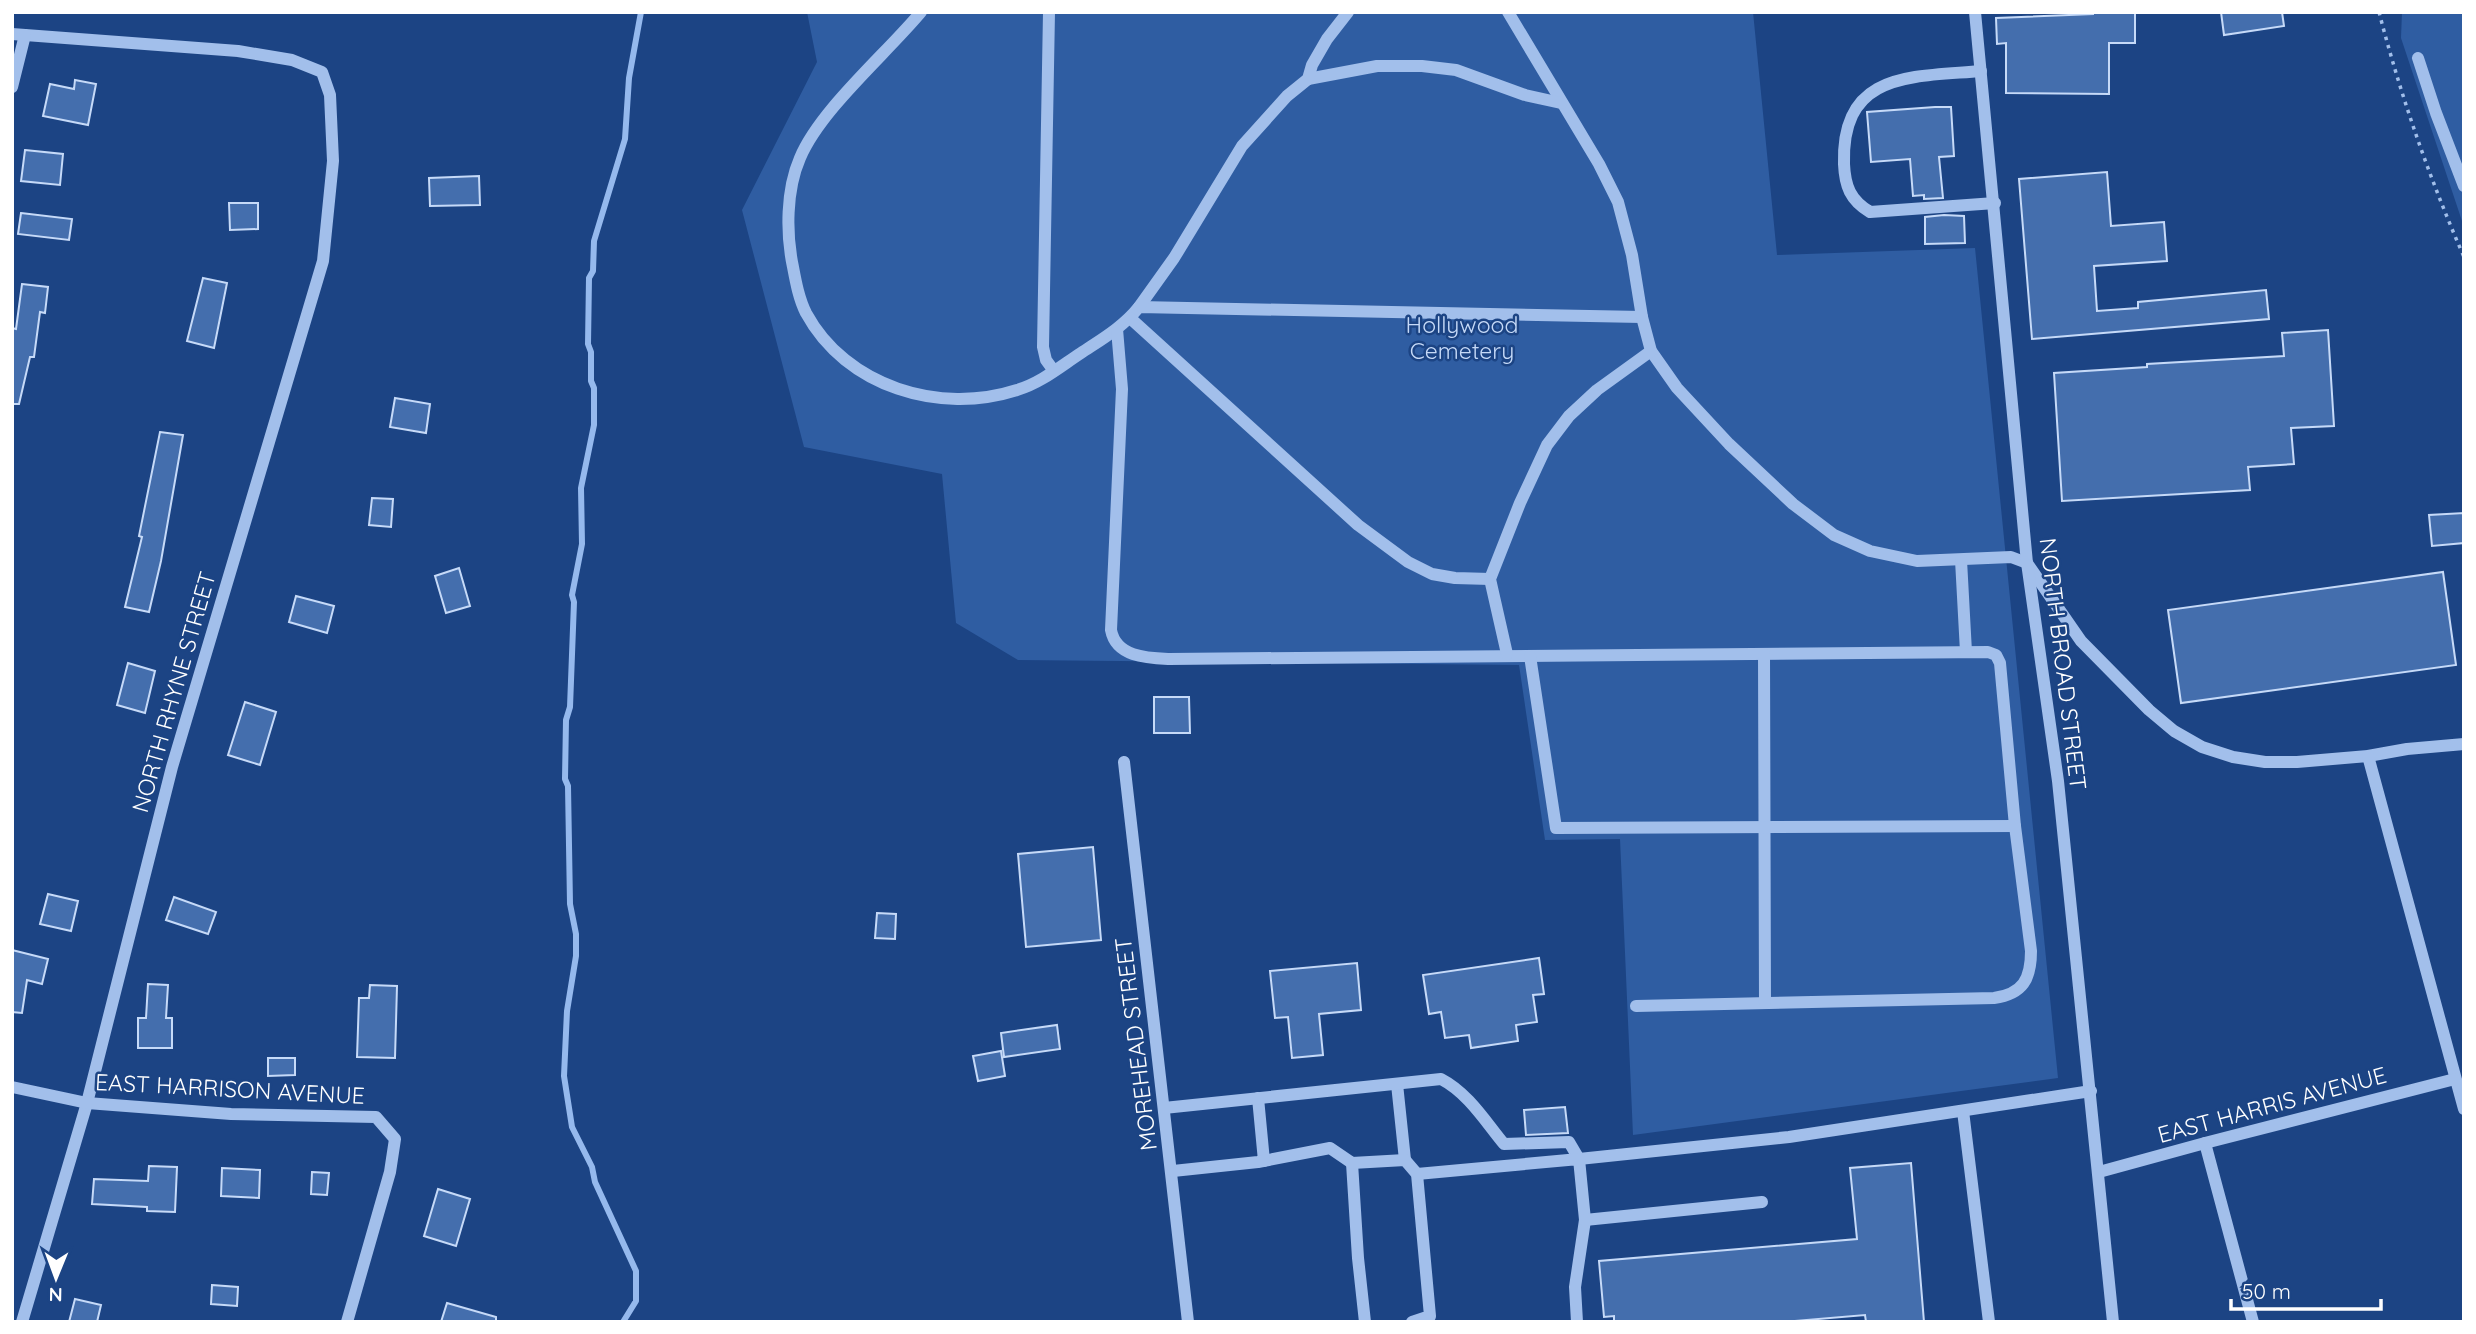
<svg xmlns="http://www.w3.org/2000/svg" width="2476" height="1334" font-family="Quicksand,sans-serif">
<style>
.green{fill:#2f5da2}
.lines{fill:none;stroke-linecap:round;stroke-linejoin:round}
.stream{stroke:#95b9ed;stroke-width:6}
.building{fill:#446ead;stroke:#c6daf8;stroke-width:2}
.path{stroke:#a2bfeb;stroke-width:3.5;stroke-dasharray:3.5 5;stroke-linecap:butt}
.minor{stroke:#a2bfeb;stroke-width:12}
.labels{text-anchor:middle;stroke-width:5;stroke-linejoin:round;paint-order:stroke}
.park-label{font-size:23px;fill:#c6daf8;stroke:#1c4484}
.street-label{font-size:23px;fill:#fff;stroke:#1c4484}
</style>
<rect width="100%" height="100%" fill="#1c4484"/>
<!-- green -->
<g class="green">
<polygon points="807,12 1753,12 1777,255 1975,248 2058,1078 1633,1135 1620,839 1545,840 1519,665 1018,660 956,623 942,474 804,447 742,210 817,62"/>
<polygon points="2402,12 2464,12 2464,227 2401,38"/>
</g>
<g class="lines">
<!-- stream -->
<polyline class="stream" points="623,1322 636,1301 636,1271 595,1182 592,1167 572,1127 564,1076 567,1011 576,956 576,934 570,904 568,786 565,779 566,720 570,707 574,602 572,595 582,544 581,488 594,425 594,388 591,381 591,352 588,344 589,278 593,271 594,241 625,139 629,78 641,12"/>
</g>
<!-- building -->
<g class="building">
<polygon points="2093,12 2135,12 2135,43 2109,43 2109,94 2006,93 2006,43 1997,44 1996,18 2093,14"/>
<polygon points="2221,12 2282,12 2284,26 2224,35"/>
<polygon points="75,80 96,84 88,125 43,116 50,84 74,89"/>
<polygon points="1935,107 1951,107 1954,156 1939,157 1943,198 1924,199 1924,195 1913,196 1910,159 1871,162 1867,112"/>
<polygon points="25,150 63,154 60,185 21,181"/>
<polygon points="2107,172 2111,226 2164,222 2167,261 2094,266 2097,311 2138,308 2138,302 2266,290 2269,319 2032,339 2019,179"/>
<polygon points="479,176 480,205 430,206 429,178"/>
<polygon points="229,203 258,203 258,229 230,230"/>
<polygon points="21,213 72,219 69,240 18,234"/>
<polygon points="1944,215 1964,216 1965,243 1925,244 1925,217"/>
<polygon points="203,278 227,283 214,348 187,341"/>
<polygon points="22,284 48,287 45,313 40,312 34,357 30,357 19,404 12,404 12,328 16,329"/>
<polygon points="2328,330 2334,426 2291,428 2294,464 2248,467 2250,490 2062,501 2054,373 2147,367 2147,364 2284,356 2282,333"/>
<polygon points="395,398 430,404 426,433 390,427"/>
<polygon points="160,432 183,435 161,561 149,612 125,607 142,537 139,536"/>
<polygon points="372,498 393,499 391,527 369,525"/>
<polygon points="2464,513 2464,543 2432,546 2429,515"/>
<polygon points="459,568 470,606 446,613 435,576"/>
<polygon points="2443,572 2456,665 2181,703 2168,610"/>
<polygon points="296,596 334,606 327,633 289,622"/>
<polygon points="128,663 155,671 145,713 117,705"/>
<polygon points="1154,697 1189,697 1190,733 1154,733"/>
<polygon points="245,702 276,712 260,765 228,755"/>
<polygon points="1093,847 1101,940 1026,947 1018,854"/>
<polygon points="48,894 78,901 71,931 40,924"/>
<polygon points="174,897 216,912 208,934 166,920"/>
<polygon points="877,913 896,914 895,939 875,938"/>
<polygon points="12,950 48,959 42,984 27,980 22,1013 12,1012"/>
<polygon points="1539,958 1544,994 1533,995 1537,1022 1516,1025 1518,1041 1471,1048 1469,1035 1445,1038 1441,1012 1429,1014 1423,975"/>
<polygon points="1357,963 1361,1010 1319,1014 1323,1055 1292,1058 1288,1017 1275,1018 1270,971"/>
<polygon points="148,984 168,985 166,1018 172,1018 172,1048 138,1048 138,1018 146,1018"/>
<polygon points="370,985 397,986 395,1058 357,1057 359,998 369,998"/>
<polygon points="1057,1025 1060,1049 1004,1057 1001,1033"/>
<polygon points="1001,1051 1005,1076 978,1081 973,1056"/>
<polygon points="268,1058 295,1058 295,1075 268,1076"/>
<polygon points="1565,1107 1568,1133 1526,1135 1524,1110"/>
<polygon points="1911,1163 1924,1322 1866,1322 1865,1315 1783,1322 1614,1322 1614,1316 1604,1317 1599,1261 1857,1239 1850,1168"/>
<polygon points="149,1166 177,1167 175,1212 147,1211 147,1207 92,1204 94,1179 148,1181"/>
<polygon points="222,1168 260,1170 259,1198 221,1196"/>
<polygon points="312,1172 329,1173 327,1195 311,1194"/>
<polygon points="438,1189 470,1199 456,1246 424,1236"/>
<polygon points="212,1285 238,1287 237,1306 211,1304"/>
<polygon points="75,1299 101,1305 97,1322 69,1322"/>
<polygon points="447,1303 496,1317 496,1322 441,1322"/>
</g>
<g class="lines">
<!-- path -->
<path class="path" d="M2379,12c22,85 50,165 85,245"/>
<!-- minor -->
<g class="minor">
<path d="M921,12c-35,42 -101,98 -121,146 -14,32 -14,76 -7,109 3,16 6,32 13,46 40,74 134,102 211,77 24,-7 44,-24 64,-37 21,-14 42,-26 58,-46l503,10"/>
<polyline points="1049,12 1043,347 1046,360 1054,371"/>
<polyline points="1508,12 1599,164 1618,202 1632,255 1642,317 1651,351 1677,388 1729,444 1793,504 1834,535 1870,551 1917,561 2011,557 2027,563 2081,641 2149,710 2174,731 2202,747 2233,757 2265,762 2297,762 2368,756 2407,749 2464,744"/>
<polyline points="1975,12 2027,563 2058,781 2113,1322"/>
<polyline points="12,34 238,51 292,60 322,72 330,95 333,161 323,261 172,767 87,1103 22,1322"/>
<polyline points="2418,58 2436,113 2464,186"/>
<path d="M1981,71c-69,6 -140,0 -137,93 1,22 6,36 26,48l125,-9"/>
<polyline points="1308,79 1377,66 1422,66 1456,70 1525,95 1561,103"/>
<polyline points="12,87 25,35"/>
<polyline points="1139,307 1174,258 1242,146 1287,96 1308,79 1312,65 1327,39 1348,12"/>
<polyline points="1130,318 1358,525 1408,562 1432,574 1455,578 1490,579"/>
<path d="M1117,329l5,60 -11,241c5,27 36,28 58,29l819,-7 8,3 4,8 15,163 16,125c0,28 -8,43 -37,47l-358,8"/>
<polyline points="1961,560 1966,652"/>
<polyline points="1507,654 1490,579 1520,503 1547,445 1569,416 1597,390 1651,351"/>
<polyline points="1764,654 1765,1003"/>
<polyline points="1530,656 1556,828 2015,826"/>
<polyline points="2368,756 2464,1109"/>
<polyline points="1124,762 1188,1322"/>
<polyline points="1397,1084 1405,1160"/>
<polyline points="12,1087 87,1103 231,1114 376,1117 395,1139 390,1172 347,1322"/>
<polyline points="1258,1098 1264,1161"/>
<path d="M1164,1108l277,-29c27,14 44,42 63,65l65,-2 10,17 210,-22 302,-46"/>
<polyline points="1963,1111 1989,1322"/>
<polyline points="2205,1143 2253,1322"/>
<polyline points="1352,1163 1358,1258 1365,1322"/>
<polyline points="1173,1171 1258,1162 1330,1148 1352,1163 1405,1160 1417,1174 1430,1316 1412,1322"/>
<polyline points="2099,1172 2205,1143 2455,1079"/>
<polyline points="1417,1174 1579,1159 1585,1220 1575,1287 1577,1322"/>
<polyline points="1585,1220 1762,1202"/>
</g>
</g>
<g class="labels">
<!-- park labels -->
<g class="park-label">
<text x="1462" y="333">Hollywood<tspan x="1462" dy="26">Cemetery</tspan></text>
</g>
<!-- street labels -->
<g class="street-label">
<text transform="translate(2063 664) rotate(83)" y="8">NORTH BROAD STREET</text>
<text transform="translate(174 692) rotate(-74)" y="8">NORTH RHYNE STREET</text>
<text transform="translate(1136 1044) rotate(-97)" y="8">MOREHEAD STREET</text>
<text transform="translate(230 1089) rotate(3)" y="8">EAST HARRISON AVENUE</text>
<text transform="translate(2272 1105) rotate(-15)" y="8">EAST HARRIS AVENUE</text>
</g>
</g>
<!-- border -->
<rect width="2476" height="1334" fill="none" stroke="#ffffff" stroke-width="28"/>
<!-- north arrow -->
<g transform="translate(56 1278) rotate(181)" stroke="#1c4484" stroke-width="5" paint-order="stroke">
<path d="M0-5L12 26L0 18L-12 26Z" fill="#ffffff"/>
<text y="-10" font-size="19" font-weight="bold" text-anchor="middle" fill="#ffffff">N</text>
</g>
<!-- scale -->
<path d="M2231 1299v10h150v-10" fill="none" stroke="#ffffff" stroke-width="3.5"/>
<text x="2242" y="1299" font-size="21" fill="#ffffff" stroke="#1c4484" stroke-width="5" paint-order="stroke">50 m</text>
</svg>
